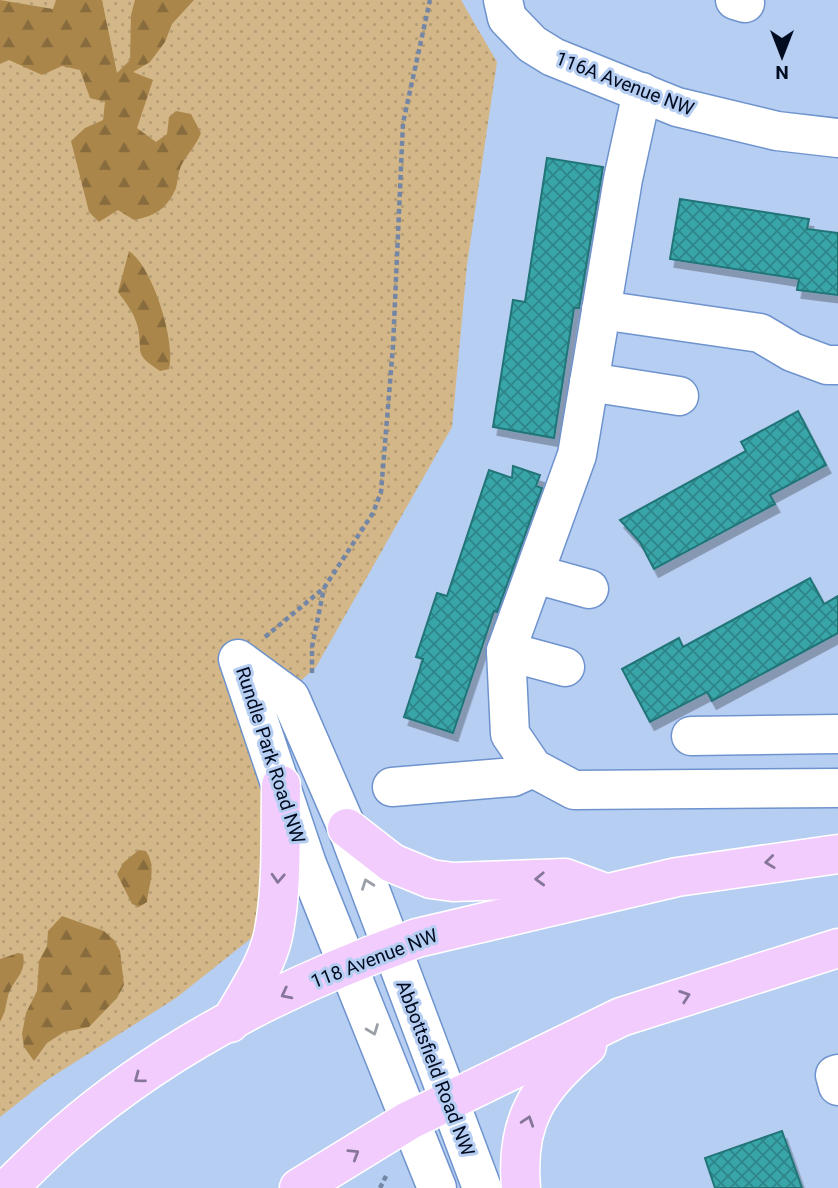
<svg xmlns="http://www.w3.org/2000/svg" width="838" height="1188" font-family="Roboto,sans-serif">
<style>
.grass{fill:url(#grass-dots)}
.forest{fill:url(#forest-firs)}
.building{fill:url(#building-cross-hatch);stroke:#217477;stroke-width:2;filter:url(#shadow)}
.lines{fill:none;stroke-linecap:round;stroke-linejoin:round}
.minor-casing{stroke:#6e93cd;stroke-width:41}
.major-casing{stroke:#fff;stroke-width:41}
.path{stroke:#7486a5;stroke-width:4.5;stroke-dasharray:5 3.5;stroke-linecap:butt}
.minor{stroke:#fff;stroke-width:38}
.major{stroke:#f2ccfd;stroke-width:38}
.oneway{stroke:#86769a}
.oneway2{stroke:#9a9ea6}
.labels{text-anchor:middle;stroke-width:6;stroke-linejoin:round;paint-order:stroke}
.street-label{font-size:19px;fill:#020c20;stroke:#b7cef3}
</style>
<defs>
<pattern id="grass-dots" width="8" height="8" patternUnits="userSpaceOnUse" patternTransform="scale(1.75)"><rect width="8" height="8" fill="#d4b788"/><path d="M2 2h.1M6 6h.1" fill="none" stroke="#b49c75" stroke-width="1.8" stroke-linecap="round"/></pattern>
<pattern id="forest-firs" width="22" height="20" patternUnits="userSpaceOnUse" patternTransform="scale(1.75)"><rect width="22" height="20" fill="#aa864a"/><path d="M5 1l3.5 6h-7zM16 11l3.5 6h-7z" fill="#886c3d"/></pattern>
<pattern id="building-cross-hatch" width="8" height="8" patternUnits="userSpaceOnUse" patternTransform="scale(1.75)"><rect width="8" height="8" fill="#39a5a9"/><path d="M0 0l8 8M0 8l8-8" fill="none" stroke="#2e8589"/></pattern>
<filter id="shadow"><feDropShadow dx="4.5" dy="8" stdDeviation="0" flood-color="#0004"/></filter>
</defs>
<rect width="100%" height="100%" fill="#b7cef3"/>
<!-- grass -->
<polygon class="grass" points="0,0 461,0 497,62 467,265 452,427 316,667 265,713 259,932 176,998 47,1080 0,1117"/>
<!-- forest -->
<g class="forest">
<path d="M0,0l53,9 3,-9h46l15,73 13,-13 1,-45 4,-15h59l-22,24 -7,18 -15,20 -17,10 20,8 -16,48 19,14 11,-8 2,-17 7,-6 15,3 10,19c-5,13 -14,21 -20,33 -3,7 -3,15 -5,22 -9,21 -21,28 -42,32l-16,-10 -19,12 -10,-10 -18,-71 14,-13 18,-8 2,-18 -15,-4 -10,-28 -18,-4 -20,9 -33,-15 -9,4z"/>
<path d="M129,251c24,16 47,91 40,118l-9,2c-27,-18 -17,-16 -22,-43 -3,-14 -12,-25 -20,-36z"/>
<path d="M139,850l7,1c11,17 3,33 1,51l-8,5 -7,-3 -15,-30 7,-12z"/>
<polygon points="62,916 104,931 114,940 120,951 124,985 117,998 89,1027 64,1032 47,1043 34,1061 24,1047 22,1034 26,1013 37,991 39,961 47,946 48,931"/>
<path d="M18,953l5,1c4,20 -10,25 -15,42 -3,13 -2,14 -8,26v-63z"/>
</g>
<!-- building -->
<g class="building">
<polygon points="547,158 603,167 579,308 574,308 554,438 493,427 513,300 525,302"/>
<polygon points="680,199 809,219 807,229 838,233 838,295 797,290 799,279 670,259"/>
<polygon points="798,411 826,465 770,495 775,504 654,569 640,542 620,520 746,451 741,442"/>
<polygon points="513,466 540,475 536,486 542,488 497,612 494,611 453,733 404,717 423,659 416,657 437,593 447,596 489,470 512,478"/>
<polygon points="810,578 824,604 838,596 838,633 712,701 707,692 650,722 622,669 679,638 683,647"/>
<polygon points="782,1131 802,1188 715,1188 705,1158"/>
</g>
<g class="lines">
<defs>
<g id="minor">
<polyline points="503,0 507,18 532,44 553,57 677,107 777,131 838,138"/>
<polyline points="735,0 745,3"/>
<polyline points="642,92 623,179 577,455 506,651 510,734 533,768 574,790 838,788"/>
<polyline points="601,310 760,333 792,352 827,365 838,365"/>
<polyline points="589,382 679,396"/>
<polyline points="535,574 589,589"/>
<polyline points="506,651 565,667"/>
<polyline points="691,736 838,734"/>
<polyline points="392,787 513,777 533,768"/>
<polyline points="838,1074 835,1075 838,1086"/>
<polyline points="437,1188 307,864 238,659 290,697 347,828 482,1188"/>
</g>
<g id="major">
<polyline points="347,828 392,863 431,879 453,882 565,878 600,891"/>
<path d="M230,1023c15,-27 36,-56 43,-87 10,-49 7,-101 8,-151"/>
<path d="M8,1188c19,-18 38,-38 58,-55 101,-88 226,-150 351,-195l260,-61 161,-23"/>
<polyline points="299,1188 408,1121 621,1017 838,948"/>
<path d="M521,1188c-6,-67 17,-101 66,-142"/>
</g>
</defs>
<!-- minor casing -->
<use href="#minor" class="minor-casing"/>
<!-- major casing -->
<use href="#major" class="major-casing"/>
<!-- path -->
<g class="path">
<polyline points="265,637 324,588 373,513 381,492 393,346 403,123 430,0"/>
<polyline points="312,673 312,647 324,588"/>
<polyline points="380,1188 387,1174"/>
</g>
<!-- minor -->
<use href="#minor" class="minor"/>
<!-- major -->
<use href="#major" class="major"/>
</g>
<!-- one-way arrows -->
<defs><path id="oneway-chevron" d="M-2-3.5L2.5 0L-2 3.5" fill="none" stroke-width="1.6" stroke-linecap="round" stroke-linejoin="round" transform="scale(1.75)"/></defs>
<g class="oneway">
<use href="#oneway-chevron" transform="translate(770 862) rotate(173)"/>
<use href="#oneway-chevron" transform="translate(278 878) rotate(93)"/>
<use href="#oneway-chevron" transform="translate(540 879) rotate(178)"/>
<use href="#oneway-chevron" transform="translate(286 994) rotate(153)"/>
<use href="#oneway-chevron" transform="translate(685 996) rotate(-19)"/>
<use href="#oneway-chevron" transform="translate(139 1078) rotate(143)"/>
<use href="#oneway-chevron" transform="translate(528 1121) rotate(-72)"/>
<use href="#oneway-chevron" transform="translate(354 1154) rotate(-32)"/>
</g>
<g class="oneway2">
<use href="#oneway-chevron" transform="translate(367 884) rotate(-110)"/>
<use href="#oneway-chevron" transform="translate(373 1030) rotate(69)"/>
</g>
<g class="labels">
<!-- street labels -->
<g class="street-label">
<text transform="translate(625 83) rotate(21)" y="7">116A Avenue NW</text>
<text transform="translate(271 755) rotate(72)" y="7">Rundle Park Road NW</text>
<text transform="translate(374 958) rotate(-21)" y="7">118 Avenue NW</text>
<text transform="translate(436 1068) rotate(69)" y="7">Abbottsfield Road NW</text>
</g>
</g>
<!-- north arrow -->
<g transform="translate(782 56) rotate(180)" stroke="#b7cef3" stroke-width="5" paint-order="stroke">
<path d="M0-5L12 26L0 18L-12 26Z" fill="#020c20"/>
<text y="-10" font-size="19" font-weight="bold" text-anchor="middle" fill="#020c20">N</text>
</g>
</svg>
